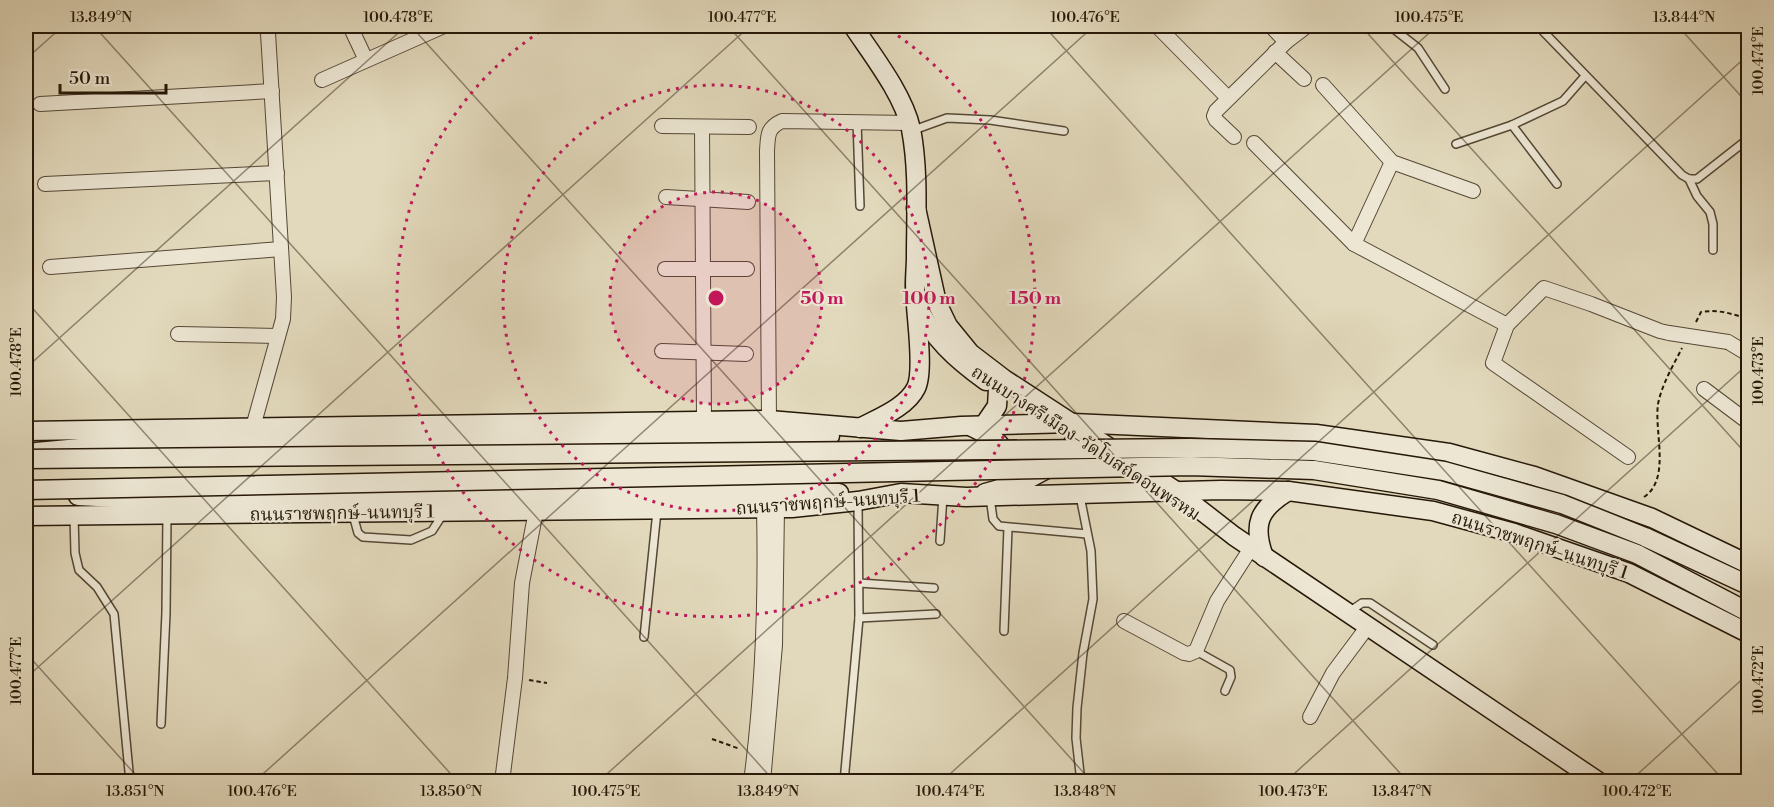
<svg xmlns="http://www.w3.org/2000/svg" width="1774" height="807" font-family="'Libre Bodoni','Noto Serif Thai',serif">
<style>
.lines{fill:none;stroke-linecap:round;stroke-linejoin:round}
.lane-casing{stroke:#554835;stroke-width:10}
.street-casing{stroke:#554835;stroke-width:16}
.secondary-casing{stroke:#261808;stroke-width:21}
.path{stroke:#261808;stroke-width:2;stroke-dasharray:4.5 3;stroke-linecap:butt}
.lane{stroke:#ece6d3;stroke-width:7}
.street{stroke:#ece6d3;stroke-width:14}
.secondary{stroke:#ece6d3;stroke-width:18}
.street-bridge-casing{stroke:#554835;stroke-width:16;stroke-linecap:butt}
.secondary-bridge-casing{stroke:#261808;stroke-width:21;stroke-linecap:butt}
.street-bridge{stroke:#ece6d3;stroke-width:14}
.secondary-bridge{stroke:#ece6d3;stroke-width:18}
.ticks{fill:none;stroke:#261808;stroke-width:1.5;stroke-opacity:0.45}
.ring{fill:none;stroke:#c2185b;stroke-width:3;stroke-dasharray:3 6}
.labels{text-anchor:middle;stroke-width:4.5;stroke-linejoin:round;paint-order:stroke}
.street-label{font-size:18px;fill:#261808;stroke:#ece6d3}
.centre{fill:#c2185b;stroke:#ece6d3;stroke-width:3}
.ring-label{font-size:18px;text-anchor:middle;font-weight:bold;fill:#c2185b;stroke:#ece6d3;stroke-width:4.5;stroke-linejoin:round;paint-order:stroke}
.neatline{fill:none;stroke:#261808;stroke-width:2}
.ticks-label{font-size:15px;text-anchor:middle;fill:#261808}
</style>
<rect width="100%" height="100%" fill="#e2d9bc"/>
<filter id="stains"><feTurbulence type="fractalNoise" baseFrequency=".00333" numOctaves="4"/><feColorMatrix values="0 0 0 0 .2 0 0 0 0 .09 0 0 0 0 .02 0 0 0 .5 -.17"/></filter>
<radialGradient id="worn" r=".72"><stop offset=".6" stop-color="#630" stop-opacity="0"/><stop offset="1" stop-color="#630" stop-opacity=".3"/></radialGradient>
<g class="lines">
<defs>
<g id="lane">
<polyline points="1390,26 1418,48 1445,89"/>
<polyline points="1538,26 1682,175 1689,179 1697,179 1748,139"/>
<polyline points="857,122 860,206"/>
<polyline points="1512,125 1557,184"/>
<polyline points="911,131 947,118 990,120 1064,131"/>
<polyline points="1456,144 1512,125 1563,101 1585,76"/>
<polyline points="1689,179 1697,196 1710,212 1713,224 1713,250"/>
<polyline points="1080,496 1091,551 1093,599 1083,653 1077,708 1076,738 1081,782"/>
<polyline points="990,497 993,519 999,526 1087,534"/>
<polyline points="353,515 358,533 363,537 411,540 432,531 443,514"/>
<polyline points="74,516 75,553 79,570 97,587 114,614 130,782"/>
<polyline points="940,541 943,496"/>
<polyline points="859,583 934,588"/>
<polyline points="1349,612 1362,603 1370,603 1433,645"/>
<polyline points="859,618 936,614"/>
<polyline points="1004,631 1008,528"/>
<polyline points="644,637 657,511"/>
<polyline points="1196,651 1230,670 1231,677 1225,691"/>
<polyline points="161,724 166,613 167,516"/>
<polyline points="844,782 859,618 858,503"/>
</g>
<g id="street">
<polyline points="350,26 366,60"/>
<polyline points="1157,26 1228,98"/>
<polyline points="1271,26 1286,42"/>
<polyline points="1275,52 1304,79"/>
<polyline points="322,80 444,26"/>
<polyline points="1323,85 1392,162 1473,191"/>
<polyline points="40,104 272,91"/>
<polyline points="662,126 749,127"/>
<polyline points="702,127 704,420"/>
<polyline points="1234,137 1216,120 1214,116 1216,111 1286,42 1307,26"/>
<polyline points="1254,143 1354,244 1507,325"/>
<polyline points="45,184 277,173"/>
<polyline points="666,197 748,202"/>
<polyline points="1354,244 1392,162"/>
<polyline points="50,267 281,249"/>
<polyline points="665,269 747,269"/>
<polyline points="178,334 278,336"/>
<polyline points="1728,342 1748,354"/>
<polyline points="662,351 746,354"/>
<polyline points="1704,389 1748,422"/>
<path d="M769,420l-2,-269c1,-16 0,-23 15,-30l127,2"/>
<polyline points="253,427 283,319 284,297 268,33 265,26"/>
<polyline points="1628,457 1493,363 1507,325 1544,288 1591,304 1660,331 1669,333"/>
<polyline points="1124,621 1184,653 1189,654 1196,651 1217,601 1251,548"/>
<polyline points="1310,717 1333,673 1368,626"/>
<polyline points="502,782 515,678 522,583 536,511"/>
<path d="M751,782c12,-91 15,-183 13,-274"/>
<polyline points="763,782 775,645 777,508"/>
</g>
<g id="secondary">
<path d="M853,26c20,30 50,68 58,103 8,42 5,86 5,129 0,11 -3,35 1,45 12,33 41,58 69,78"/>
<polyline points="916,208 937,303 948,326 970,353 1004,379 1176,491 1234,536 1599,782"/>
<polyline points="984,425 997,406 998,389"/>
<path d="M972,427c32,15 41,25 31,61l-18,5"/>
<path d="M860,428c18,-10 46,-20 56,-40 8,-16 1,-64 0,-83"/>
<polyline points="26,431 769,420 901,431 961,426 1073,423 1316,434 1449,453 1534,476 1652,518 1748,564"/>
<polyline points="36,452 134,443 650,436 830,436"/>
<polyline points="1003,488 1030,478 1058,463 1076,440"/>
<polyline points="78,496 156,500 651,492 839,493"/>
<polyline points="26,516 792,508 858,501 901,493 966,497 1221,490 1288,491 1433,511 1514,533 1629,573 1748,633"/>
<polyline points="1645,537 1748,585"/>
<polyline points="1637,554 1748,612"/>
<path d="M1264,557c-12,-33 -5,-48 24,-66"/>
</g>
</defs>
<!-- lane casing -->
<use href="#lane" class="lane-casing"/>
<!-- street casing -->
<use href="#street" class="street-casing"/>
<!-- secondary casing -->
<use href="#secondary" class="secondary-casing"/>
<!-- path -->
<g class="path">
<path d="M1696,322l5,-10c17,-3 32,2 47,7"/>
<path d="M1644,497c27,-18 10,-65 14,-93 4,-20 15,-38 24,-56"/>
<polyline points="529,680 547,683"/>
<polyline points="712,739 740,749"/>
</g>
<!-- lane -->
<use href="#lane" class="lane"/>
<!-- street -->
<use href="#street" class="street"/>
<!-- secondary -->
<use href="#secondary" class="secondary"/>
<defs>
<polyline id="street-bridge" points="1669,333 1728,342"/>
<g id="secondary-bridge">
<polyline points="26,459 1190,448 1314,451 1444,471 1562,504 1645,537"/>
<polyline points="26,490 1190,466 1314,470 1438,490 1556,524 1637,554"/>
</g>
</defs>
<!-- street-bridge casing -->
<use href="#street-bridge" class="street-bridge-casing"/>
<!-- secondary-bridge casing -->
<use href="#secondary-bridge" class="secondary-bridge-casing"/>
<!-- street-bridge -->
<use href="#street-bridge" class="street-bridge"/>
<!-- secondary-bridge -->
<use href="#secondary-bridge" class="secondary-bridge"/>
</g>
<!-- ticks -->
<path class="ticks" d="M94,26l681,756M411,26l681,756M728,26l680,756M1044,26l681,756M1361,26l387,430M1678,26l70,78M26,59l37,-33M26,301l432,481M26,368l380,-342M26,653l116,129M26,678l724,-652M254,782l840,-756M598,782l839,-756M941,782l807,-727M1285,782l463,-418M1629,782l119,-108"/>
<!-- distance rings -->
<circle cx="716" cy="298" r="106" fill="#c2185b" fill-opacity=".12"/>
<g class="ring">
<circle cx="716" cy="298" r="106"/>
<circle cx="716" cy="298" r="213"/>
<path d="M883 26A319 319 0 1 1 549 26"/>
</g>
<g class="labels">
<!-- street labels -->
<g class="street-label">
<text transform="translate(1086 443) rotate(33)" y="6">ถนนบางศรีเมือง-วัดโบสถ์ดอนพรหม</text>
<text transform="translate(828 502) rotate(-4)" y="6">ถนนราชพฤกษ์-นนทบุรี 1</text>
<text transform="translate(342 513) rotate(-1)" y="6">ถนนราชพฤกษ์-นนทบุรี 1</text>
<text transform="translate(1540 545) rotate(18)" y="6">ถนนราชพฤกษ์-นนทบุรี 1</text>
</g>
</g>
<circle cx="716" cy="298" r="9" class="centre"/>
<g class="ring-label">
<text x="822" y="304">50 m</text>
<text x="929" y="304">100 m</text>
<text x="1035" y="304">150 m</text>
</g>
<!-- margin -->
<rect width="1774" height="807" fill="none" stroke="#e2d9bc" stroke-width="66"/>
<!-- scale -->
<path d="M60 84v9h106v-9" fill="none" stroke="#261808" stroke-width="3"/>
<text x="69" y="84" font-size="18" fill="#261808" stroke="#ece6d3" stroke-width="4.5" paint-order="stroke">50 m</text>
<rect x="33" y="33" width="1708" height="741" class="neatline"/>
<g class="ticks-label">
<text x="101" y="22">13.849°N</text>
<text x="398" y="22">100.478°E</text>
<text x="742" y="22">100.477°E</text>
<text x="1085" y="22">100.476°E</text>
<text x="1429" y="22">100.475°E</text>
<text x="1684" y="22">13.844°N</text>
<text transform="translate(1758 61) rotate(-90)" y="5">100.474°E</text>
<text transform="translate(16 362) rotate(-90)" y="5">100.478°E</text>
<text transform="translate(1758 371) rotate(-90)" y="5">100.473°E</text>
<text transform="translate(16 671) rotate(-90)" y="5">100.477°E</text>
<text transform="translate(1758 680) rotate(-90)" y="5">100.472°E</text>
<text x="135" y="796">13.851°N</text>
<text x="262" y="796">100.476°E</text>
<text x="451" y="796">13.850°N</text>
<text x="606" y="796">100.475°E</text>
<text x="768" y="796">13.849°N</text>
<text x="950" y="796">100.474°E</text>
<text x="1085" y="796">13.848°N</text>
<text x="1293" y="796">100.473°E</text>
<text x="1402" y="796">13.847°N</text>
<text x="1637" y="796">100.472°E</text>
</g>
<rect width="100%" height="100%" filter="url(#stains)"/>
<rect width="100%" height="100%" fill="url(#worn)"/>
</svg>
